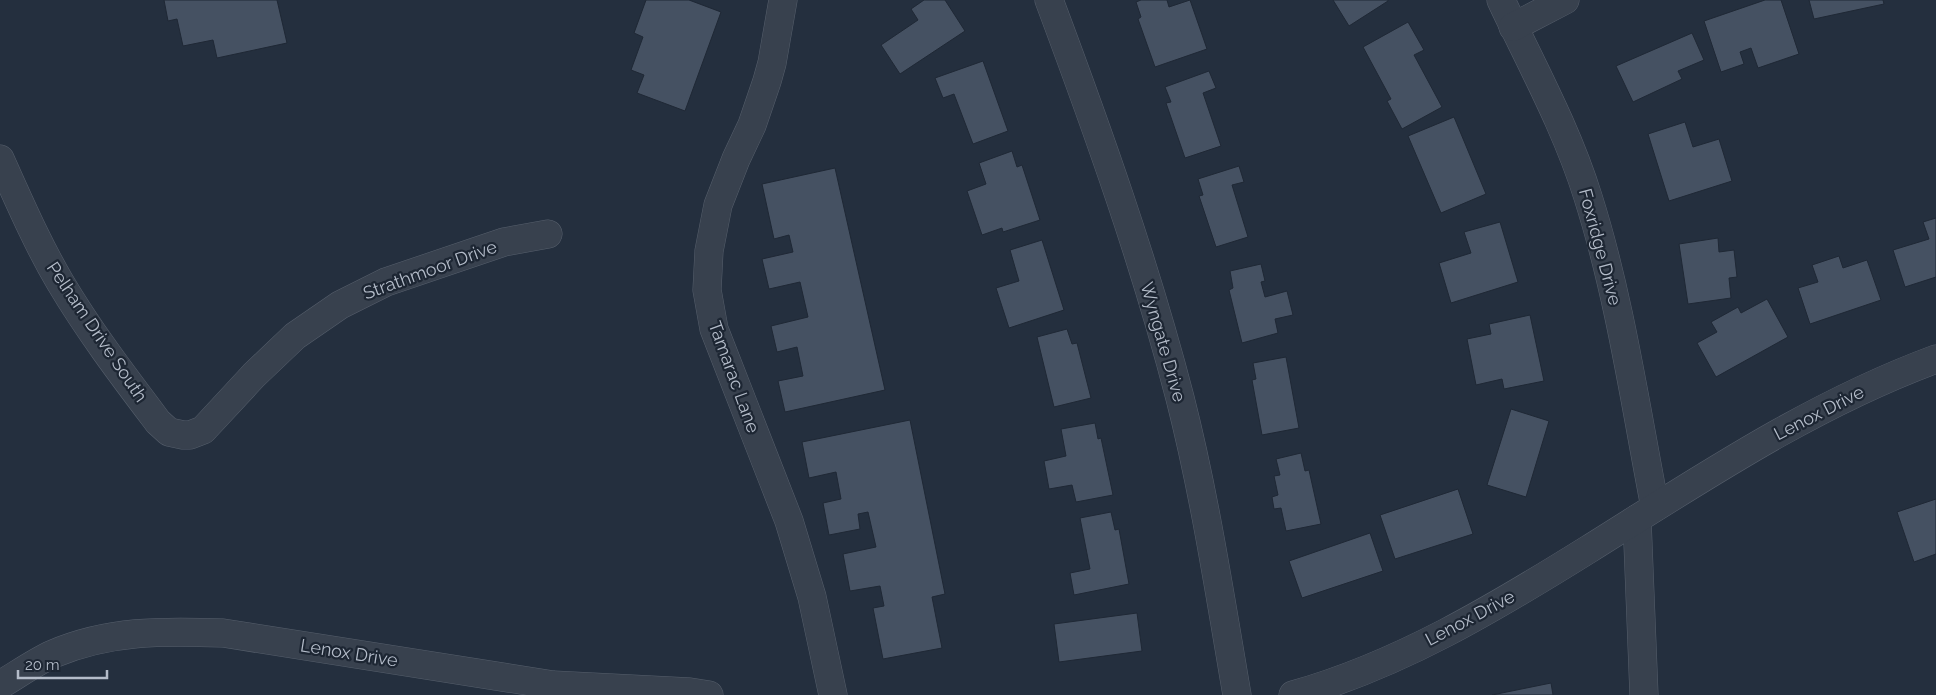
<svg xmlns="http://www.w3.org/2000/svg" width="1936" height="695" font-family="Raleway,sans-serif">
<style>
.building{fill:#455162;stroke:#1f2835}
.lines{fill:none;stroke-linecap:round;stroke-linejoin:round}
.minor-casing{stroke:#565f6c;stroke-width:29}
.minor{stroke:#38414e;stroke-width:28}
.labels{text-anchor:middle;stroke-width:4.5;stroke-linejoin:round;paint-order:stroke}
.street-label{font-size:18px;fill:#b4bcc9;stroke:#1d2633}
</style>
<rect width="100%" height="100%" fill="#242f3e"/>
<!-- building -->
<g class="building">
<polygon points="164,0 277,0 287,43 217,58 213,40 183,46 177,19 168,21"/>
<polygon points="646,0 689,0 721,12 685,111 637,93 644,75 631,70 643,37 634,33"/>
<polygon points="924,0 945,0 965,31 900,74 881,45 918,20 911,9"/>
<polygon points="1141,0 1167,0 1169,7 1190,0 1207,49 1155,67 1138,19 1141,17 1136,2"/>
<polygon points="1333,0 1388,0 1388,1 1349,26"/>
<polygon points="1765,0 1781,0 1799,54 1758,68 1751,48 1740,52 1744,64 1721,72 1704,21"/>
<polygon points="1809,0 1883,0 1884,4 1814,19"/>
<polygon points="1408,22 1424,50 1414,55 1442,107 1402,129 1387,101 1391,99 1363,47"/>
<polygon points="1692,33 1704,60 1678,71 1682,79 1633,102 1616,66"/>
<polygon points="983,61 1008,131 973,144 954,94 943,98 935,78"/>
<polygon points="1209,71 1216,88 1203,93 1221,146 1185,158 1166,103 1171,102 1165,87"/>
<polygon points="1454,117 1486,194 1441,213 1408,136"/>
<polygon points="1685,122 1693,147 1719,139 1732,181 1669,201 1648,134"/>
<polygon points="1012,151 1017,167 1022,165 1040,220 1003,232 1002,228 982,235 967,191 986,184 979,163"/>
<polygon points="1239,166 1244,182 1232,185 1248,237 1216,247 1199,196 1203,195 1198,179"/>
<polygon points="835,168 885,390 785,412 778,381 803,376 797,347 777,352 771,326 808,317 800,282 769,289 762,259 793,252 789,235 774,239 762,184"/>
<polygon points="1936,218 1936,277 1905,287 1893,250 1929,239 1923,222"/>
<polygon points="1500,222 1518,282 1451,303 1439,263 1471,253 1464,232"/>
<polygon points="1718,238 1719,252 1734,250 1737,277 1729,278 1731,298 1688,304 1679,244"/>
<polygon points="1042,240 1064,310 1009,328 996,288 1019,281 1010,250"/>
<polygon points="1839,256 1843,268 1867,260 1881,300 1810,324 1798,288 1818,282 1812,265"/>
<polygon points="1261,264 1265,281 1261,282 1265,297 1287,291 1293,315 1275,319 1278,333 1242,343 1229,290 1233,288 1230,271"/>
<polygon points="1767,299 1788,337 1716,377 1697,343 1717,332 1711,322 1738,307 1741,313"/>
<polygon points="1530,315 1544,381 1504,389 1502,379 1476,385 1467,339 1491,334 1489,324"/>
<polygon points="1067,329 1072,344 1077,343 1091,398 1054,407 1037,337"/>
<polygon points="1286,357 1299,428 1262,435 1252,380 1256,379 1253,363"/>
<polygon points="1511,409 1549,421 1526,497 1487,485"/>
<polygon points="910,420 945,594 932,597 942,648 883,659 873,608 884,606 880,586 850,591 843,554 876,547 868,512 858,514 860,529 829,535 823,503 841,499 836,472 809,478 802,442"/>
<polygon points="1095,423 1098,439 1101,438 1113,495 1076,502 1072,485 1049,489 1044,461 1066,456 1061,429"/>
<polygon points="1301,453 1305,471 1309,470 1321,524 1286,531 1281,508 1274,509 1272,497 1278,495 1274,476 1280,475 1276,459"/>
<polygon points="1458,489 1473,534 1395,559 1380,515"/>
<polygon points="1936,499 1936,554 1914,562 1897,512"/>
<polygon points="1111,512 1115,530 1119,529 1129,584 1074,595 1070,573 1090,569 1080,518"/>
<polygon points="1370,533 1383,571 1302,598 1289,561"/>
<polygon points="1137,613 1142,651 1059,662 1054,624"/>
<polygon points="1551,683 1553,695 1492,695"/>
</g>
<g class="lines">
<defs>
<g id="minor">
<polyline points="783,0 772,63 767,81 752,125 736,159 718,205 709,251 707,290 714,329 789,521 812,597 833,695"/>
<path d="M1049,0c49,131 96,263 131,398 25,98 40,198 57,297"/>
<path d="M1501,0c30,64 66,129 87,197 32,101 47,207 67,310"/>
<polyline points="1513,27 1565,0"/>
<path d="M0,159c19,42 37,84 60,123 29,49 64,95 98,140l11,10 14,3h7l13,-5 51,-55 41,-39 45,-31 46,-23 118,-40 44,-8"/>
<polyline points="1637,519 1644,695"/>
<path d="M0,685c17,-10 35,-23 53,-31 56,-24 110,-23 170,-21l330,52 137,7 19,3"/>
<path d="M1293,695c107,-30 203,-88 296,-146 112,-70 222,-144 347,-190"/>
</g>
</defs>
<!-- minor casing -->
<use href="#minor" class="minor-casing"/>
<!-- minor -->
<use href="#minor" class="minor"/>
</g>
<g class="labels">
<!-- street labels -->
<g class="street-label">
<text transform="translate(1600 247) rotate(75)" y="6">Foxridge Drive</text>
<text transform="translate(430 270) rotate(-20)" y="6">Strathmoor Drive</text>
<text transform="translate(97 332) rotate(56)" y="6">Pelham Drive South</text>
<text transform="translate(1163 342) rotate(74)" y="6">Wyngate Drive</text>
<text transform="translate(734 377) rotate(70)" y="6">Tamarac Lane</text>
<text transform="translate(1819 413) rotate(-27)" y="6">Lenox Drive</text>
<text transform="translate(1470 618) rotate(-28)" y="6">Lenox Drive</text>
<text transform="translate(349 653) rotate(9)" y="6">Lenox Drive</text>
</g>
</g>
<!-- scale -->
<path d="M18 670v8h89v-8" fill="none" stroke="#b4bcc9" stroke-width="2.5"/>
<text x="25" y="670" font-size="15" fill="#b4bcc9" stroke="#1d2633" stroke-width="4" paint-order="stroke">20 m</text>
</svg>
